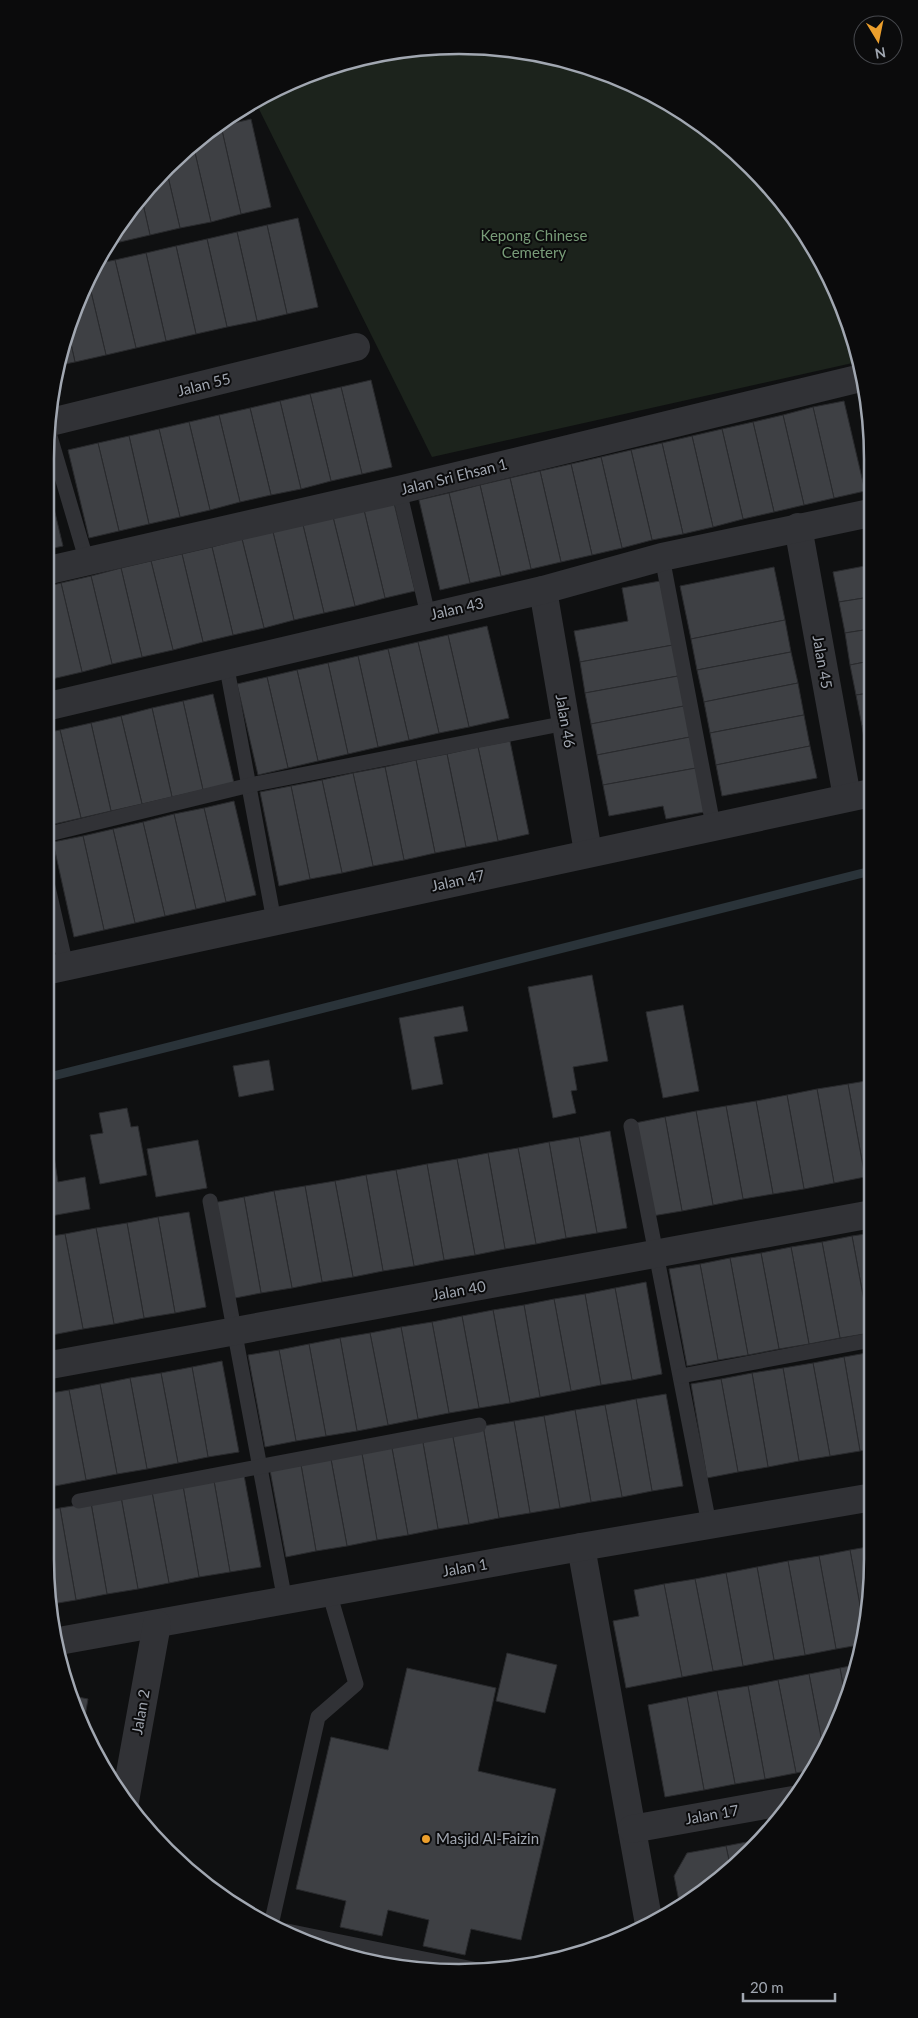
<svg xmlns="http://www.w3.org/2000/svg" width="918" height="2018" font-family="Lato,sans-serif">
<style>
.green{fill:#1c231c}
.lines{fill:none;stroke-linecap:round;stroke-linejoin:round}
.stream{stroke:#2a3339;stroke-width:9}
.building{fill:#3e4044;stroke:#292a2d}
.lane{stroke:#313236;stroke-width:15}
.street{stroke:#313236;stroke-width:28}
.poi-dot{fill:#ec9f2c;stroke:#0b0b0c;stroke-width:2}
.labels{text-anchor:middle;stroke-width:4;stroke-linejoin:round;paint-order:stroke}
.park-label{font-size:15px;fill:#789c78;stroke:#0b0b0c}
.street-label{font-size:15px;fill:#a1a7b1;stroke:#0b0b0c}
.poi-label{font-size:15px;fill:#a1a7b1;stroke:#0b0b0c;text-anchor:start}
.rim{fill:none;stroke:#a1a7b1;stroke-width:2.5}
</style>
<rect width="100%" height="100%" fill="#0f1011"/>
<!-- green -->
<polygon class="green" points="432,46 513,49 592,67 689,115 770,186 830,276 857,362 432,457 255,101 276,88 352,59"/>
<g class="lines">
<!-- stream -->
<polyline class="stream" points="45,1078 871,871"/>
</g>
<!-- building -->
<g class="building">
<polygon points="251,119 271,207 241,214 221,126"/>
<polygon points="221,126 241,214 211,222 193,144 207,130"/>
<polygon points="193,144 211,222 180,228 166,168"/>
<polygon points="166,168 180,228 150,235 141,195"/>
<polygon points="141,195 150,235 120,242 117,229"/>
<polygon points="298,218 318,307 287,314 267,225"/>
<polygon points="267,225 287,314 257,321 237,232"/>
<polygon points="117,229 120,242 105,246"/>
<polygon points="237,232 257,321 227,327 207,239"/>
<polygon points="207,239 227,327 196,334 176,246"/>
<polygon points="176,246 196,334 166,341 146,253"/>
<polygon points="146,253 166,341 136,348 115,260"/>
<polygon points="115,260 136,348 106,355 88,279 95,264"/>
<polygon points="88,279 106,355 75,362 67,326"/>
<polygon points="67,326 75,362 60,365"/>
<polygon points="371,380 392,467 362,474 341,387"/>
<polygon points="341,387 362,474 331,481 310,394"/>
<polygon points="310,394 331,481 301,489 280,401"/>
<polygon points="280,401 301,489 271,495 250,408"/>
<polygon points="844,401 865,491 834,498 813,407"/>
<polygon points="813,407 834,498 804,505 783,415"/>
<polygon points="250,408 271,495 240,502 219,415"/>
<polygon points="219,415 240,502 210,510 189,422"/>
<polygon points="783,415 804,505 774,512 753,422"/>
<polygon points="189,422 210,510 180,517 159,429"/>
<polygon points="753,422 774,512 743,519 722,429"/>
<polygon points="159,429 180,517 149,524 129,436"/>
<polygon points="722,429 743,519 713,527 692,436"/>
<polygon points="129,436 149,524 119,531 98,443"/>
<polygon points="692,436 713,527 683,534 662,443"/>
<polygon points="98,443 119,531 89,538 68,450"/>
<polygon points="662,443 683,534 652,540 631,450"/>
<polygon points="631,450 652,540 622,548 601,457"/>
<polygon points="601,457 622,548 592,555 571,464"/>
<polygon points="571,464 592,555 561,562 540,471"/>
<polygon points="45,471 63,546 45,550"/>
<polygon points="540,471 561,562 531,569 510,478"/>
<polygon points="510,478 531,569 501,576 480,485"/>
<polygon points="480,485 501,576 470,583 449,493"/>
<polygon points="449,493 470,583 440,590 419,500"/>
<polygon points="394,503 415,591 385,598 364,510"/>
<polygon points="364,510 385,598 355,606 333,517"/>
<polygon points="333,517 355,606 324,613 303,525"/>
<polygon points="303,525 324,613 294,620 273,532"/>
<polygon points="273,532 294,620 264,628 242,539"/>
<polygon points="242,539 264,628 233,635 212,547"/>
<polygon points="212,547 233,635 203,642 182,554"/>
<polygon points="182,554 203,642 173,650 151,561"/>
<polygon points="151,561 173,650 142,657 121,568"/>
<polygon points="870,565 870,597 839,602 833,572"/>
<polygon points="774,567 785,620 691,639 680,586"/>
<polygon points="121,568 142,657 112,664 91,576"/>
<polygon points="91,576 112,664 82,672 61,583"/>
<polygon points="660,581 673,645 580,662 574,631 628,621 622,588"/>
<polygon points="61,583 82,672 52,679 45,651 45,587"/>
<polygon points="870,597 870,629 845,633 839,602"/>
<polygon points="785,620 791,652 697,670 691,639"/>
<polygon points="487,626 509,718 469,727 448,635"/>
<polygon points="870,629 870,661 850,665 845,633"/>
<polygon points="448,635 469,727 439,733 418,642"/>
<polygon points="418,642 439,733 409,740 388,649"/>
<polygon points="673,645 678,676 585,693 580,662"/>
<polygon points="388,649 409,740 378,747 358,656"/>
<polygon points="45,651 52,679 45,681"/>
<polygon points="791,652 798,683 704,702 697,670"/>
<polygon points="358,656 378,747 348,754 328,663"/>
<polygon points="870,661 870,693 856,695 850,665"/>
<polygon points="328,663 348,754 318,761 297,670"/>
<polygon points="297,670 318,761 288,768 267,677"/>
<polygon points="678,676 684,706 591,724 585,693"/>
<polygon points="267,677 288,768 258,775 237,684"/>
<polygon points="798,683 804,715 710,733 704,702"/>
<polygon points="870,693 870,725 862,726 856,695"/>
<polygon points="213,694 234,783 203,790 183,701"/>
<polygon points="183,701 203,790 172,797 152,708"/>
<polygon points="684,706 690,737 597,755 591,724"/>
<polygon points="152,708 172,797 142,804 121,716"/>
<polygon points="804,715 810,746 716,765 710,733"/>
<polygon points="121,716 142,804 111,811 91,723"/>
<polygon points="91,723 111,811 81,818 60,730"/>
<polygon points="870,725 871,756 867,757 862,726"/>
<polygon points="60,730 81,818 50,825 45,805 45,733"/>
<polygon points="690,737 696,768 603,785 597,755"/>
<polygon points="510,741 529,834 498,841 478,747"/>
<polygon points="810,746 817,778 722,796 716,765"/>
<polygon points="478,747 498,841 466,847 447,754"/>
<polygon points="447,754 466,847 435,853 416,760"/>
<polygon points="416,760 435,853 404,860 385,767"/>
<polygon points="385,767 404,860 373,866 353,773"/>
<polygon points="696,768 704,812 666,819 663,806 609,816 603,785"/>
<polygon points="353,773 373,866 342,873 322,780"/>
<polygon points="322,780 342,873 310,879 291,786"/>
<polygon points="291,786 310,879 279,886 260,792"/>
<polygon points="234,801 256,895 226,902 204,808"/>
<polygon points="204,808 226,902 196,909 174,814"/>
<polygon points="174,814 196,909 165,916 143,822"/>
<polygon points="143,822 165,916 135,923 113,829"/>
<polygon points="113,829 135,923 104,930 83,836"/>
<polygon points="83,836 104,930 74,937 53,842"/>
<polygon points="592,975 608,1061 573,1067 577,1090 571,1091 576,1113 553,1118 528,987"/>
<polygon points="683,1005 699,1091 663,1098 646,1012"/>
<polygon points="463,1006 468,1031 434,1037 443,1084 412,1090 399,1018"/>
<polygon points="269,1060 274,1090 239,1097 233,1066"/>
<polygon points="872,1080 872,1176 865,1177 848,1084"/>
<polygon points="848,1084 865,1177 834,1183 817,1089"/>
<polygon points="817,1089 834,1183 804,1189 787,1095"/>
<polygon points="787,1095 804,1189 773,1194 756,1101"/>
<polygon points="756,1101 773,1194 743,1199 726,1106"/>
<polygon points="726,1106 743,1199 713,1205 696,1111"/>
<polygon points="127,1108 131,1127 138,1126 147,1175 100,1184 90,1135 103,1133 99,1113"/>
<polygon points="696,1111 713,1205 682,1211 665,1117"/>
<polygon points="665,1117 682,1211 652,1216 635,1123"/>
<polygon points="610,1131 627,1228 597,1233 579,1137"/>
<polygon points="579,1137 597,1233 566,1238 549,1142"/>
<polygon points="198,1140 207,1188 156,1197 147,1149"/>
<polygon points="549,1142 566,1238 536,1244 518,1148"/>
<polygon points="518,1148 536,1244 505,1249 488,1153"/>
<polygon points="488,1153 505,1249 475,1255 457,1159"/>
<polygon points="54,1156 58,1182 85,1177 90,1209 45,1217 45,1157"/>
<polygon points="457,1159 475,1255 444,1260 427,1164"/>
<polygon points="427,1164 444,1260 414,1266 396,1170"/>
<polygon points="396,1170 414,1266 383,1271 366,1175"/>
<polygon points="366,1175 383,1271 353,1277 335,1181"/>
<polygon points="335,1181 353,1277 322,1282 305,1186"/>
<polygon points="305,1186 322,1282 292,1288 274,1191"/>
<polygon points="274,1191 292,1288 261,1293 244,1197"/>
<polygon points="244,1197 261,1293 230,1299 213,1203"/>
<polygon points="189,1212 206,1307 175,1313 158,1217"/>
<polygon points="158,1217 175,1313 144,1318 127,1223"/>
<polygon points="127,1223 144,1318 114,1324 96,1228"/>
<polygon points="96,1228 114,1324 83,1329 65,1234"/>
<polygon points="872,1233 872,1332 870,1333 852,1236"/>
<polygon points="65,1234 83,1329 52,1335 45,1296 45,1237"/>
<polygon points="852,1236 870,1333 840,1338 822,1242"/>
<polygon points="822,1242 840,1338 809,1344 791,1247"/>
<polygon points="791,1247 809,1344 779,1349 761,1253"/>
<polygon points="761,1253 779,1349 748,1355 730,1258"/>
<polygon points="730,1258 748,1355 718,1360 700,1264"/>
<polygon points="700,1264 718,1360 687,1366 669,1269"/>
<polygon points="646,1282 662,1374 632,1380 615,1288"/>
<polygon points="615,1288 632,1380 601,1385 585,1294"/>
<polygon points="585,1294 601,1385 571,1391 554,1299"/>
<polygon points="45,1296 52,1335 45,1336"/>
<polygon points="554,1299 571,1391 540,1397 524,1305"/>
<polygon points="524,1305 540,1397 510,1403 493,1310"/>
<polygon points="493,1310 510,1403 479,1408 462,1316"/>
<polygon points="462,1316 479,1408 449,1413 432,1322"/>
<polygon points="432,1322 449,1413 418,1419 401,1327"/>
<polygon points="401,1327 418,1419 388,1425 370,1333"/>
<polygon points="370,1333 388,1425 357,1431 340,1338"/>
<polygon points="340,1338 357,1431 326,1436 309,1344"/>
<polygon points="309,1344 326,1436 296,1441 279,1350"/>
<polygon points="279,1350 296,1441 265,1447 248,1355"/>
<polygon points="872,1352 873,1448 860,1451 844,1357"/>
<polygon points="844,1357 860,1451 830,1456 813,1363"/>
<polygon points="222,1361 239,1452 208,1457 192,1367"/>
<polygon points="813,1363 830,1456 799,1461 783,1368"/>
<polygon points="192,1367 208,1457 178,1463 161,1373"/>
<polygon points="783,1368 799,1461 768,1467 752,1373"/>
<polygon points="161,1373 178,1463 147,1469 130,1378"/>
<polygon points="752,1373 768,1467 738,1472 721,1379"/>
<polygon points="130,1378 147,1469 117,1474 100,1384"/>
<polygon points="721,1379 738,1472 707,1478 691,1384"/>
<polygon points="100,1384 117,1474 86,1480 69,1390"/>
<polygon points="69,1390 86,1480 55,1486 45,1431 45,1394"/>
<polygon points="666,1394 683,1486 652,1491 636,1399"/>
<polygon points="636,1399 652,1491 622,1497 605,1405"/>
<polygon points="605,1405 622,1497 591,1502 575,1410"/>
<polygon points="575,1410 591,1502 560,1508 544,1416"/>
<polygon points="544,1416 560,1508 530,1513 514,1421"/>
<polygon points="514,1421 530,1513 499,1518 483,1426"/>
<polygon points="483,1426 499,1518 469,1524 452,1432"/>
<polygon points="45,1431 55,1486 45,1488"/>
<polygon points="452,1432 469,1524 438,1529 422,1437"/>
<polygon points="422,1437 438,1529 408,1535 391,1443"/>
<polygon points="391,1443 408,1535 377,1540 361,1448"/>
<polygon points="361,1448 377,1540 347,1546 330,1454"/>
<polygon points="330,1454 347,1546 316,1551 300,1459"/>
<polygon points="300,1459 316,1551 286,1557 269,1465"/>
<polygon points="244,1475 261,1567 230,1572 214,1481"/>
<polygon points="214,1481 230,1572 199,1577 183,1486"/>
<polygon points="183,1486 199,1577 169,1583 152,1492"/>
<polygon points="152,1492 169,1583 138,1589 121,1497"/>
<polygon points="121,1497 138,1589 107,1594 91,1503"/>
<polygon points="91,1503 107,1594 76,1600 60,1508"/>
<polygon points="60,1508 76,1600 52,1604 45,1559 45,1511"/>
<polygon points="873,1546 873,1559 863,1622 850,1550"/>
<polygon points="850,1550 863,1622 859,1645 836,1649 819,1556"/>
<polygon points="819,1556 836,1649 805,1655 788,1561"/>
<polygon points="788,1561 805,1655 774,1660 757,1567"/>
<polygon points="757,1567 774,1660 743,1666 726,1573"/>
<polygon points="726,1573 743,1666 713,1671 695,1579"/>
<polygon points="695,1579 713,1671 682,1677 664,1584"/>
<polygon points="664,1584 682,1677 626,1688 613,1621 639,1616 634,1590"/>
<polygon points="507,1653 557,1665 545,1713 496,1701"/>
<polygon points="855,1665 851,1692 846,1703 840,1668"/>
<polygon points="407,1668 496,1688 478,1771 556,1789 521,1940 471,1929 465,1955 423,1946 429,1920 388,1910 382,1936 340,1927 346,1901 296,1889 331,1737 388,1750"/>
<polygon points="840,1668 846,1703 824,1753 809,1674"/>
<polygon points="809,1674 824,1753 815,1769 796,1773 778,1680"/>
<polygon points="778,1680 796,1773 765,1779 748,1686"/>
<polygon points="748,1686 765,1779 735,1784 717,1691"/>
<polygon points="717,1691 735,1784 704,1790 687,1697"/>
<polygon points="68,1695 88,1699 83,1728"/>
<polygon points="687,1697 704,1790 665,1797 648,1705"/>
<polygon points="757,1840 757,1842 730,1865 726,1846"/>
<polygon points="726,1846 730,1865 680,1906 674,1876 687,1853"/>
</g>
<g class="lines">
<!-- lane -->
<g class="lane">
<polyline points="49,433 87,562"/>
<polyline points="399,490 428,615"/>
<polyline points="662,557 713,825"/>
<polyline points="226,663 274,921"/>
<polyline points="45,835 250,785 566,723"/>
<polyline points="45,874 66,966"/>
<polyline points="631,1126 709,1524"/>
<polyline points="210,1201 285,1601"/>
<polyline points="681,1376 872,1340"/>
<polyline points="79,1501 479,1425"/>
<polyline points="271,1925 318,1717 356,1684 329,1592"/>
<polyline points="287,1931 478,1970"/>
</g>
<!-- street -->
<g class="street">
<polyline points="51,422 356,347"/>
<polyline points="798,527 847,797"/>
<polyline points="45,571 399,490 861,378"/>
<polyline points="543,590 588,852"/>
<polyline points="45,707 543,590 662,557 870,513"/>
<polyline points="45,971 871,793"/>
<polyline points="45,1366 872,1214"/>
<polyline points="581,1547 649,1924"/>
<polyline points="59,1641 581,1547 873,1497"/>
<polyline points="125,1801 157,1624"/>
<polyline points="632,1829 793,1800"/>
</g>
</g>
<!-- markers -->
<circle class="poi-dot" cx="426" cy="1839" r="5"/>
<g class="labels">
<!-- park labels -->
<g class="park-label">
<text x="534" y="241">Kepong Chinese<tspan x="534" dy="17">Cemetery</tspan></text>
</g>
<!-- street labels -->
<g class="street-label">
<text transform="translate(204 385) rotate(-14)" y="5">Jalan 55</text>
<text transform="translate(454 477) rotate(-14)" y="5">Jalan Sri Ehsan 1</text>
<text transform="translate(457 609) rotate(-13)" y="5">Jalan 43</text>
<text transform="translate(822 662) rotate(80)" y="5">Jalan 45</text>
<text transform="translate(565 721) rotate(80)" y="5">Jalan 46</text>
<text transform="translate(458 881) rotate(-12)" y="5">Jalan 47</text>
<text transform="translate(459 1291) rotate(-10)" y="5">Jalan 40</text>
<text transform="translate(465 1568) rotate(-10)" y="5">Jalan 1</text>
<text transform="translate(141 1712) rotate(-80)" y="5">Jalan 2</text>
<text transform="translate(712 1815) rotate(-10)" y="5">Jalan 17</text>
</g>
<!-- poi labels -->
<g class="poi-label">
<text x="436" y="1844">Masjid Al-Faizin</text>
</g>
</g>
<!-- crop -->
<path d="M0 0H918V2018H0ZM459 54H459A405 405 0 0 1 864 459V1559A405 405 0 0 1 459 1964H459A405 405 0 0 1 54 1559V459A405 405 0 0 1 459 54Z" fill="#0b0b0c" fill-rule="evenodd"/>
<path class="rim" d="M459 54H459A405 405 0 0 1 864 459V1559A405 405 0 0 1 459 1964H459A405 405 0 0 1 54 1559V459A405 405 0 0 1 459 54Z"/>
<!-- north arrow -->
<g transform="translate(878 40) rotate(170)"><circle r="24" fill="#0b0b0c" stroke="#47494e"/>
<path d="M0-4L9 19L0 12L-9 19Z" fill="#ec9f2c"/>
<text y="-8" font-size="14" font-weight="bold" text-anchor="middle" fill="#a1a7b1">N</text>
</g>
<!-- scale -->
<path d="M743 1993v8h92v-8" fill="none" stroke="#a1a7b1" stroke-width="2.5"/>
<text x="750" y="1993" font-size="15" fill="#a1a7b1" stroke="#0b0b0c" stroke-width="4" paint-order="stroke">20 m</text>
</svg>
